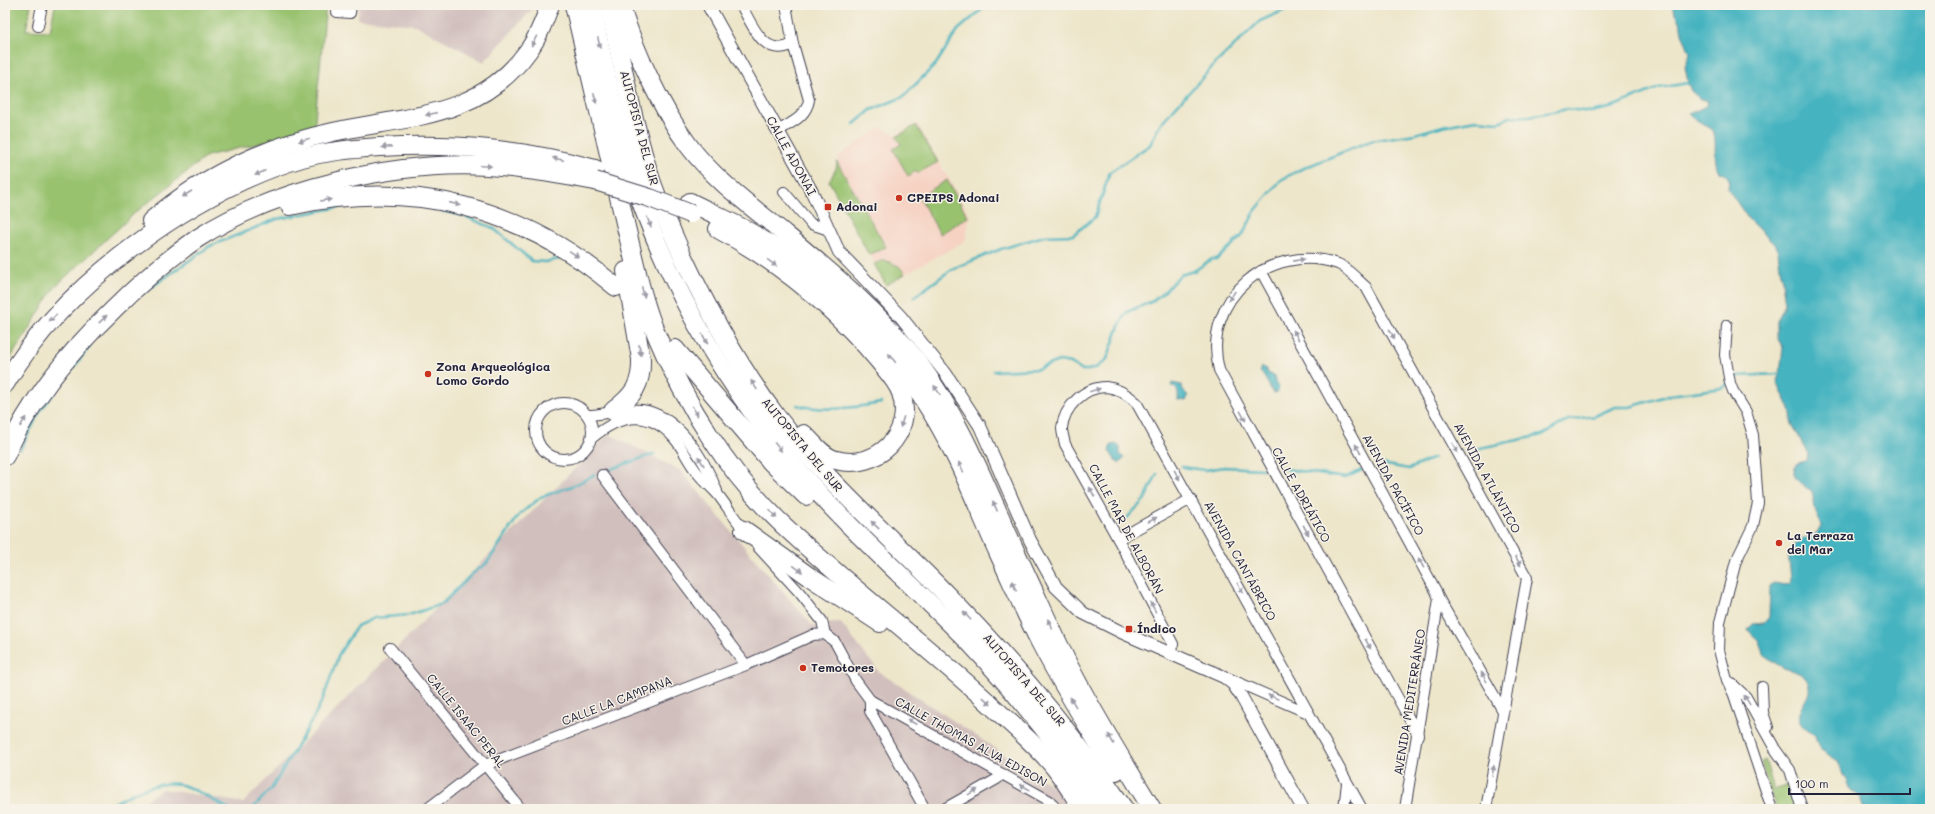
<svg xmlns="http://www.w3.org/2000/svg" width="1935" height="814" font-family="Mali,sans-serif">
<style>
.built{fill:#f6d2c3}
.industrial{fill:#d1bfbd}
.green{fill:#98c26e;stroke:#5d7254}
.water{fill:#45b3c0;stroke:#346a7e}
.lines{fill:none;stroke-linecap:round;stroke-linejoin:round}
.stream{stroke:#45b3c0;stroke-width:2.5}
.minor-casing{stroke:#403f50;stroke-width:12}
.tertiary-casing{stroke:#403f50;stroke-width:14}
.motorway-casing{stroke:#403f50;stroke-width:20}
.minor{stroke:#fff;stroke-width:10}
.tertiary{stroke:#fff;stroke-width:12}
.motorway{stroke:#fff;stroke-width:18}
.motorway-bridge-casing{stroke:#403f50;stroke-width:20;stroke-linecap:butt}
.motorway-bridge{stroke:#fff;stroke-width:18}
.oneway{fill:#9c9ca7}
.poi-dot{fill:#c8321e;stroke:#f7f3e8;stroke-width:1.5}
.labels{text-anchor:middle;stroke-width:3;stroke-linejoin:round;paint-order:stroke}
.street-label{font-size:12px;fill:#22223b;stroke:#f7f3e8}
.poi-label{font-size:12px;font-weight:bold;fill:#22223b;stroke:#f7f3e8;text-anchor:start}
</style>
<rect width="100%" height="100%" fill="#f7f3e8"/>
<filter id="ink" filterUnits="userSpaceOnUse"><feTurbulence type="fractalNoise" baseFrequency=".025" numOctaves="2"/><feDisplacementMap in="SourceGraphic" scale="8" xChannelSelector="R" yChannelSelector="G"/><feConvolveMatrix kernelMatrix="1 2 1 2 8 2 1 2 1" color-interpolation-filters="sRGB"/></filter>
<filter id="wash" filterUnits="userSpaceOnUse"><feTurbulence type="fractalNoise" baseFrequency=".012" numOctaves="4" result="noise"/><feDisplacementMap in="SourceGraphic" scale="16" xChannelSelector="R" yChannelSelector="G"/><feGaussianBlur stdDeviation="0.9" result="paint"/><feColorMatrix in="noise" values="0 0 0 0 0 0 0 0 0 0 0 0 0 0 0 0 0 1.4 0 .05"/><feComposite in="paint" operator="in"/></filter>
<g filter="url(#wash)">
<rect width="100%" height="100%" fill="#ede6ca"/>
<!-- built -->
<polygon class="built" points="917,124 970,216 965,241 886,285 829,181 836,169 839,156 878,129 882,128 896,135"/>
<!-- industrial -->
<g class="industrial">
<polygon points="359,5 536,5 484,62 415,25 358,19"/>
<polygon points="609,434 681,471 752,556 812,625 840,622 879,672 1065,794 1074,809 134,809 162,789 243,803"/>
</g>
<!-- green -->
<g class="green">
<polygon points="5,5 31,5 26,30 50,31 55,5 326,5 314,130 207,156 136,212 55,287 5,367"/>
<polygon points="916,125 938,162 918,173 916,171 908,176 893,149 901,144 896,137"/>
<polygon points="837,162 886,247 869,255 829,181 836,169"/>
<polygon points="947,180 968,217 940,234 919,197"/>
<polygon points="884,260 899,266 905,274 886,285 874,264"/>
<polygon points="1765,760 1774,789 1790,784 1798,809 1776,809 1761,762"/>
</g>
<!-- water -->
<g class="water">
<path d="M1673,5h257v804h-66l-4,-12 -9,-7 -4,-10 -4,-5 -5,-14 -17,-11 -3,-4 -3,-11c-39,-21 6,-34 -9,-56 -5,-7 -14,-8 -22,-11 -6,-3 -18,-10 -21,-16 -2,-4 -3,-9 -5,-12 -3,-4 -8,-6 -10,-11l5,-5 11,-1 5,-6 1,-32 4,-2 11,2 5,-2c2,-5 0,-10 0,-15 -5,-25 7,-27 27,-34l4,-8 -6,-17 -3,-18c-10,-6 -23,-13 -16,-27l11,-4 1,-6 -17,-32c3,-14 -10,-26 -14,-42l3,-6 3,-27 -6,-9v-17l8,-17 -7,-52 -4,-8 -25,-24 -21,-31 1,-10 -3,-4 -7,-3c-7,-13 -1,-28 -6,-42l-21,-13 -3,-3 17,-8 2,-5 -9,-3 -8,-7 -3,-8 -3,-16 5,-14 -8,-20 -2,-12 -5,-7z"/>
<path d="M1262,367l3,1 3,5 6,3 1,6 4,5 -1,5 -4,1c-6,-6 -7,-15 -14,-21z"/>
<polygon points="1172,383 1182,385 1183,390 1188,396 1186,401 1178,400 1178,392 1175,387 1171,386"/>
<polygon points="1116,444 1120,447 1120,454 1124,458 1120,463 1116,461 1109,451 1111,445"/>
</g>
<g class="lines">
<!-- stream -->
<g class="stream">
<polyline points="854,124 871,110 903,97 936,64 958,30 987,5"/>
<polyline points="365,205 384,205"/>
<polyline points="433,209 464,216 493,228 532,261 545,262 559,259"/>
<polyline points="143,293 210,246 277,219 345,206"/>
<polyline points="914,297 952,269 1001,249 1044,236 1073,235 1095,217 1110,172 1150,145 1160,124 1215,64 1260,21 1296,5"/>
<polyline points="994,371 1037,369 1059,361 1071,363 1081,370 1089,370 1097,367 1107,359 1119,326 1127,312 1153,301 1165,291 1180,275 1194,271 1212,259 1217,259 1242,236 1255,211 1281,180 1299,170 1370,141 1415,134 1443,126 1476,120 1499,122 1510,117 1530,116 1568,109 1591,112 1609,108 1659,88 1688,83"/>
<polyline points="1732,381 1738,376 1780,374"/>
<path d="M797,405c29,7 55,3 84,-2"/>
<polyline points="20,450 40,411 90,346"/>
<polyline points="1466,451 1542,435 1568,420 1595,416 1615,407 1630,407 1670,395 1723,388 1728,384"/>
<polyline points="1376,463 1409,469 1434,458"/>
<polyline points="1182,467 1205,470 1224,467 1263,469"/>
<polyline points="1280,468 1345,478 1362,470"/>
<polyline points="611,469 654,454"/>
<polyline points="1126,519 1145,499 1157,474"/>
<path d="M106,809c17,-13 55,-31 76,-24 16,5 32,16 47,24"/>
<polyline points="252,809 272,788 311,722 323,699 339,654 357,626 374,618 409,615 442,604 472,574 487,563 519,515 541,497 575,485 594,475"/>
</g>
</g>
</g>
<g filter="url(#ink)">
<g class="lines">
<defs>
<g id="minor">
<polyline points="338,5 337,12 350,13 351,5"/>
<path d="M741,5c12,21 23,54 52,39"/>
<polyline points="38,26 42,5"/>
<path d="M778,131c14,-9 28,-14 31,-31l-16,-56 -7,-39"/>
<polyline points="784,192 811,224 829,230"/>
<polyline points="1261,271 1436,591 1439,599 1503,711"/>
<polyline points="1727,325 1725,355 1730,383 1733,391 1746,412 1753,435 1758,503 1753,526 1736,561 1720,622 1719,650 1727,680 1734,695 1772,809"/>
<circle cx="564" cy="431" r="28"/>
<path d="M587,415c18,0 36,-7 55,-5 36,5 63,50 75,81"/>
<path d="M592,438c27,-23 56,-30 82,0 9,10 14,23 22,33 6,9 16,16 23,25 9,12 18,25 27,37"/>
<polyline points="602,475 746,665"/>
<polyline points="1118,539 1191,499"/>
<polyline points="758,547 800,593 822,621 825,634"/>
<polyline points="825,634 835,642 856,681 870,700 870,711 925,809"/>
<polyline points="390,648 521,809"/>
<path d="M1172,655l1,-11 -55,-105 -53,-95c-1,-5 -3,-11 -3,-16 2,-21 22,-41 44,-41 12,1 22,8 30,15l226,407"/>
<polyline points="1228,678 1308,713"/>
<polyline points="1730,682 1746,697 1775,749 1790,770 1802,809"/>
<polyline points="1762,687 1763,713 1768,727"/>
<polyline points="870,700 1050,801 1056,809"/>
<path d="M1418,735l-199,-365c-18,-71 51,-129 119,-106 8,3 21,17 28,23l161,291 -41,231"/>
<polyline points="427,809 485,765 746,665 813,635 825,634"/>
<polyline points="944,809 997,779 1002,774"/>
<polyline points="1344,809 1347,783"/>
<polyline points="1405,809 1439,599"/>
</g>
<polyline id="tertiary" points="708,5 812,192 839,252 901,317 946,374 980,426 1030,540 1056,587 1083,613 1121,632 1224,677 1233,684 1241,696 1303,809"/>
<g id="motorway">
<path d="M574,5c17,74 34,148 52,222 9,36 16,74 31,109 28,68 72,138 125,188 68,64 142,119 210,182 21,20 45,39 63,62 10,13 19,28 28,41"/>
<path d="M591,5c12,54 22,109 38,162 32,99 81,193 146,275 57,73 129,134 194,200 49,52 94,109 135,167"/>
<path d="M620,5c14,44 41,104 69,141 24,32 58,57 90,83 49,41 98,81 138,132 45,60 70,129 101,196 17,36 33,72 50,107 25,50 55,97 84,145"/>
<path d="M610,10c13,56 23,115 41,170 9,26 21,52 32,77 26,55 56,110 93,159 50,65 108,115 165,173 67,68 129,141 183,220"/>
<path d="M690,202c18,9 37,18 56,28 74,41 142,111 186,183 27,44 45,93 66,139 14,30 27,61 42,90 23,44 49,87 76,129"/>
<path d="M290,206c121,-28 232,1 326,81"/>
<path d="M151,221c50,-44 116,-75 182,-89 73,-16 146,-13 195,-81 10,-13 16,-30 22,-46"/>
<path d="M718,229c61,33 116,78 161,132 7,9 18,20 22,32 14,40 -24,78 -65,67 -13,-3 -23,-17 -32,-26"/>
<polyline points="675,349 771,462 806,496"/>
<path d="M5,384c32,-55 78,-100 129,-138 51,-38 107,-70 168,-88 25,-7 52,-9 78,-11 76,-4 142,2 215,22"/>
<path d="M613,411c20,-15 29,-26 28,-52l-15,-88"/>
<path d="M5,456c25,-56 65,-105 109,-147 26,-26 54,-50 84,-71 77,-50 197,-77 289,-72 37,2 72,8 108,15"/>
<polyline points="744,530 810,577 880,623"/>
</g>
</defs>
<!-- minor casing -->
<use href="#minor" class="minor-casing"/>
<!-- tertiary casing -->
<use href="#tertiary" class="tertiary-casing"/>
<!-- motorway casing -->
<use href="#motorway" class="motorway-casing"/>
<!-- minor -->
<use href="#minor" class="minor"/>
<!-- tertiary -->
<use href="#tertiary" class="tertiary"/>
<!-- motorway -->
<use href="#motorway" class="motorway"/>
<defs>
<polyline id="motorway-bridge" points="595,181 650,198 691,214"/>
</defs>
<!-- motorway-bridge casing -->
<use href="#motorway-bridge" class="motorway-bridge-casing"/>
<!-- motorway-bridge -->
<use href="#motorway-bridge" class="motorway-bridge"/>
</g>
<!-- one-way arrows -->
<defs><path id="oneway-solid" d="M-6-.8H1V-3.2L6.5 0L1 3.2V.8H-6Z"/></defs>
<g class="oneway">
<use href="#oneway-solid" transform="translate(534 41) rotate(118)"/>
<use href="#oneway-solid" transform="translate(599 43) rotate(78)"/>
<use href="#oneway-solid" transform="translate(595 98) rotate(77)"/>
<use href="#oneway-solid" transform="translate(431 114) rotate(167)"/>
<use href="#oneway-solid" transform="translate(304 140) rotate(164)"/>
<use href="#oneway-solid" transform="translate(387 147) rotate(177)"/>
<use href="#oneway-solid" transform="translate(558 159) rotate(-167)"/>
<use href="#oneway-solid" transform="translate(486 166) rotate(2)"/>
<use href="#oneway-solid" transform="translate(260 173) rotate(156)"/>
<use href="#oneway-solid" transform="translate(187 194) rotate(147)"/>
<use href="#oneway-solid" transform="translate(326 200) rotate(-9)"/>
<use href="#oneway-solid" transform="translate(455 204) rotate(13)"/>
<use href="#oneway-solid" transform="translate(649 222) rotate(69)"/>
<use href="#oneway-solid" transform="translate(574 254) rotate(35)"/>
<use href="#oneway-solid" transform="translate(1299 260) rotate(-11)"/>
<use href="#oneway-solid" transform="translate(772 263) rotate(36)"/>
<use href="#oneway-solid" transform="translate(643 292) rotate(76)"/>
<use href="#oneway-solid" transform="translate(1232 296) rotate(123)"/>
<use href="#oneway-solid" transform="translate(53 318) rotate(135)"/>
<use href="#oneway-solid" transform="translate(103 319) rotate(-44)"/>
<use href="#oneway-solid" transform="translate(1392 334) rotate(61)"/>
<use href="#oneway-solid" transform="translate(1296 335) rotate(-118)"/>
<use href="#oneway-solid" transform="translate(705 339) rotate(61)"/>
<use href="#oneway-solid" transform="translate(640 350) rotate(80)"/>
<use href="#oneway-solid" transform="translate(892 358) rotate(-129)"/>
<use href="#oneway-solid" transform="translate(754 385) rotate(-123)"/>
<use href="#oneway-solid" transform="translate(937 390) rotate(-125)"/>
<use href="#oneway-solid" transform="translate(1095 390) rotate(-16)"/>
<use href="#oneway-solid" transform="translate(695 411) rotate(60)"/>
<use href="#oneway-solid" transform="translate(1243 416) rotate(61)"/>
<use href="#oneway-solid" transform="translate(23 422) rotate(-59)"/>
<use href="#oneway-solid" transform="translate(902 422) rotate(107)"/>
<use href="#oneway-solid" transform="translate(778 447) rotate(50)"/>
<use href="#oneway-solid" transform="translate(1455 448) rotate(61)"/>
<use href="#oneway-solid" transform="translate(1358 449) rotate(-120)"/>
<use href="#oneway-solid" transform="translate(701 461) rotate(-123)"/>
<use href="#oneway-solid" transform="translate(961 467) rotate(-117)"/>
<use href="#oneway-solid" transform="translate(1177 475) rotate(61)"/>
<use href="#oneway-solid" transform="translate(1092 492) rotate(-119)"/>
<use href="#oneway-solid" transform="translate(995 506) rotate(-114)"/>
<use href="#oneway-solid" transform="translate(773 514) rotate(48)"/>
<use href="#oneway-solid" transform="translate(1152 520) rotate(-29)"/>
<use href="#oneway-solid" transform="translate(875 525) rotate(-136)"/>
<use href="#oneway-solid" transform="translate(1306 530) rotate(61)"/>
<use href="#oneway-solid" transform="translate(1518 561) rotate(61)"/>
<use href="#oneway-solid" transform="translate(1421 563) rotate(-119)"/>
<use href="#oneway-solid" transform="translate(798 569) rotate(36)"/>
<use href="#oneway-solid" transform="translate(1014 586) rotate(-115)"/>
<use href="#oneway-solid" transform="translate(1240 588) rotate(61)"/>
<use href="#oneway-solid" transform="translate(1153 607) rotate(-118)"/>
<use href="#oneway-solid" transform="translate(967 616) rotate(-134)"/>
<use href="#oneway-solid" transform="translate(1050 624) rotate(-115)"/>
<use href="#oneway-solid" transform="translate(1368 644) rotate(61)"/>
<use href="#oneway-solid" transform="translate(1484 677) rotate(-120)"/>
<use href="#oneway-solid" transform="translate(1273 697) rotate(-158)"/>
<use href="#oneway-solid" transform="translate(1747 700) rotate(-122)"/>
<use href="#oneway-solid" transform="translate(987 701) rotate(43)"/>
<use href="#oneway-solid" transform="translate(1073 702) rotate(-120)"/>
<use href="#oneway-solid" transform="translate(912 722) rotate(-150)"/>
<use href="#oneway-solid" transform="translate(1111 739) rotate(-119)"/>
<use href="#oneway-solid" transform="translate(1493 771) rotate(-80)"/>
<use href="#oneway-solid" transform="translate(1025 787) rotate(-150)"/>
<use href="#oneway-solid" transform="translate(973 792) rotate(-29)"/>
</g>
</g>
<!-- markers -->
<g class="poi-dot">
<circle cx="899" cy="198" r="4"/>
<rect x="824" y="203" width="8" height="8" rx="2"/>
<circle cx="428" cy="374" r="4"/>
<circle cx="1779" cy="543" r="4"/>
<rect x="1125" y="625" width="8" height="8" rx="2"/>
<circle cx="803" cy="668" r="4"/>
</g>
<g class="labels">
<!-- street labels -->
<g class="street-label">
<text transform="translate(639 128) rotate(75)" y="4">AUTOPISTA DEL SUR</text>
<text transform="translate(791 156) rotate(61)" y="4">CALLE ADONAI</text>
<text transform="translate(802 445) rotate(50)" y="4">AUTOPISTA DEL SUR</text>
<text transform="translate(1487 478) rotate(61)" y="4">AVENIDA ATLÁNTICO</text>
<text transform="translate(1393 485) rotate(61)" y="4">AVENIDA PACÍFICO</text>
<text transform="translate(1301 495) rotate(61)" y="4">CALLE ADRIÁTICO</text>
<text transform="translate(1126 529) rotate(62)" y="4">CALLE MAR DE ALBORÁN</text>
<text transform="translate(1240 561) rotate(61)" y="4">AVENIDA CANTÁBRICO</text>
<text transform="translate(1024 680) rotate(49)" y="4">AUTOPISTA DEL SUR</text>
<text transform="translate(617 701) rotate(-21)" y="4">CALLE LA CAMPANA</text>
<text transform="translate(1410 702) rotate(-81)" y="4">AVENIDA MEDITERRÁNEO</text>
<text transform="translate(466 721) rotate(51)" y="4">CALLE ISAAC PERAL</text>
<text transform="translate(971 742) rotate(29)" y="4">CALLE THOMAS ALVA EDISON</text>
</g>
<!-- poi labels -->
<g class="poi-label">
<text x="907" y="202">CPEIPS Adonai</text>
<text x="836" y="211">Adonai</text>
<text x="436" y="371">Zona Arqueológica<tspan x="436" dy="14">Lomo Gordo</tspan></text>
<text x="1787" y="540">La Terraza<tspan x="1787" dy="14">del Mar</tspan></text>
<text x="1137" y="633">Índico</text>
<text x="811" y="672">Temotores</text>
</g>
</g>
<!-- margin -->
<rect width="1935" height="814" fill="none" stroke="#f7f3e8" stroke-width="20"/>
<!-- scale -->
<path d="M1789 788v6h121v-6" fill="none" stroke="#22223b" stroke-width="2"/>
<text x="1795" y="788" font-size="12" fill="#22223b" stroke="#f7f3e8" stroke-width="3" paint-order="stroke">100 m</text>
</svg>
